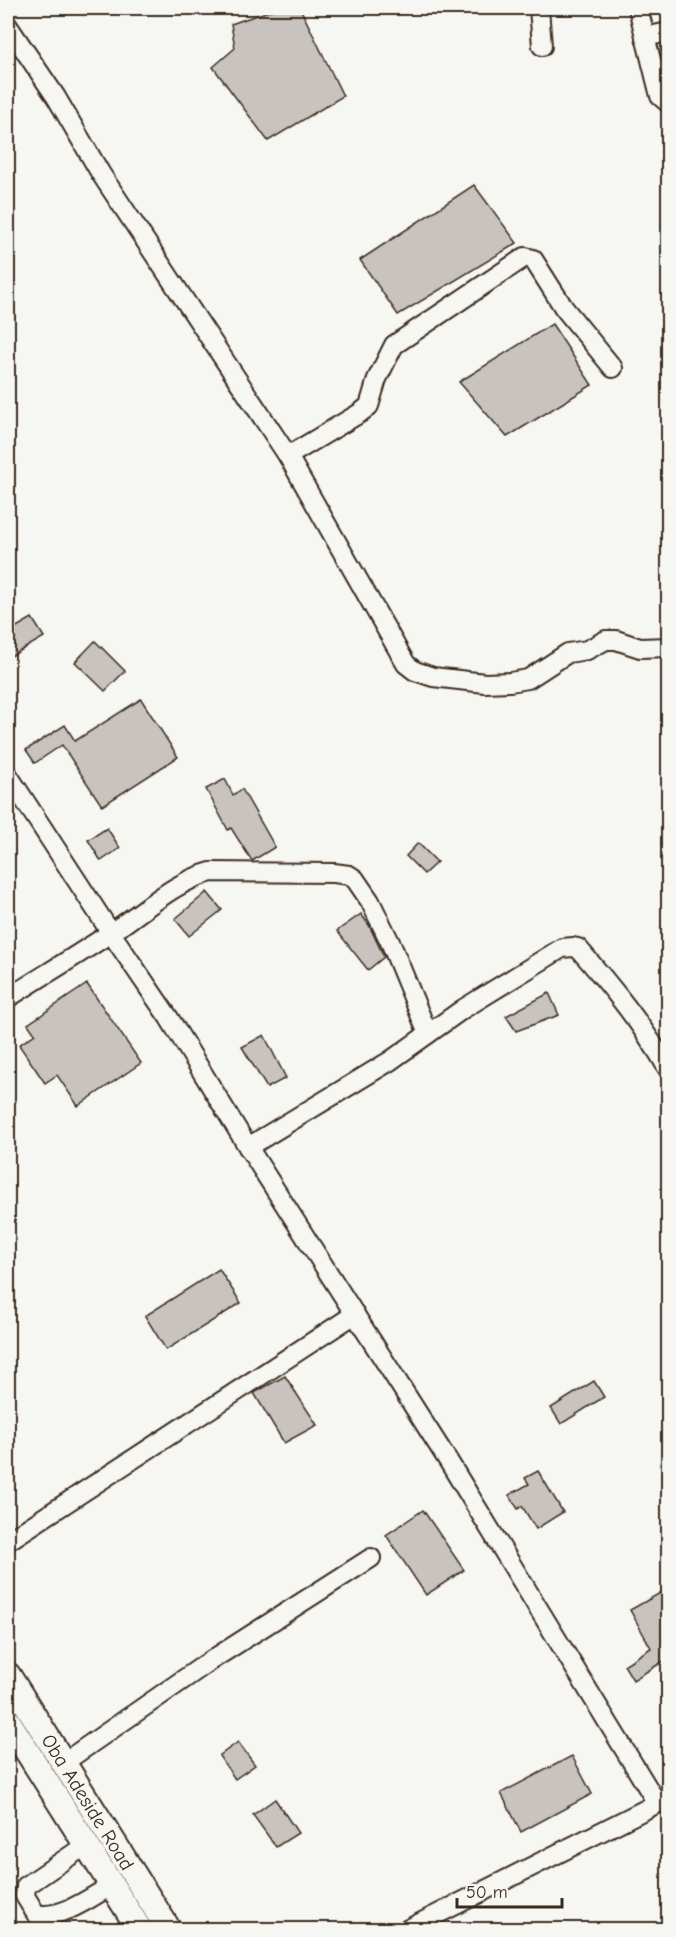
<svg xmlns="http://www.w3.org/2000/svg" width="676" height="1937" font-family="'Comic Neue',sans-serif">
<style>
.building{fill:#c8c3be;stroke:#3b2a1e;stroke-width:1.5}
.lines{fill:none;stroke-linecap:round;stroke-linejoin:round}
.minor-casing{stroke:#3b2a1e;stroke-width:22}
.major-casing{stroke:#3b2a1e;stroke-width:28}
.minor{stroke:#f6f6f2;stroke-width:18}
.major{stroke:#f6f6f2;stroke-width:24}
.labels{text-anchor:middle;stroke-width:6;stroke-linejoin:round;paint-order:stroke}
.street-label{font-size:20px;fill:#3b2a1e;stroke:#f6f6f2}
</style>
<rect width="100%" height="100%" fill="#f6f6f2"/>
<filter id="ink" filterUnits="userSpaceOnUse"><feTurbulence type="fractalNoise" baseFrequency=".0167" numOctaves="2"/><feDisplacementMap in="SourceGraphic" scale="12" xChannelSelector="R" yChannelSelector="G"/><feConvolveMatrix kernelMatrix="1 2 1 2 8 2 1 2 1" color-interpolation-filters="sRGB"/></filter>
<g filter="url(#ink)">
<!-- building -->
<g class="building">
<polygon points="277,8 300,8 343,96 268,141 213,67 235,48 231,24"/>
<polygon points="474,185 517,243 398,315 360,260"/>
<polygon points="552,324 592,385 507,437 459,382"/>
<polygon points="32,618 44,637 8,658 8,632"/>
<polygon points="95,641 125,671 105,691 75,662"/>
<polygon points="141,699 178,757 102,806 62,745 35,763 26,750 65,725 75,741"/>
<polygon points="225,779 233,795 242,789 275,847 252,861 231,828 228,830 206,789"/>
<polygon points="107,828 120,848 101,861 88,840"/>
<polygon points="418,843 437,862 424,874 406,856"/>
<polygon points="207,892 222,910 189,936 175,919"/>
<polygon points="361,914 369,925 384,957 368,970 337,931"/>
<polygon points="87,984 141,1063 78,1106 57,1075 45,1083 19,1045 35,1034 28,1024"/>
<polygon points="549,993 559,1015 516,1031 506,1016"/>
<polygon points="264,1035 286,1078 267,1088 242,1047"/>
<polygon points="219,1269 241,1303 166,1350 145,1316"/>
<polygon points="285,1376 317,1425 284,1443 254,1393"/>
<polygon points="594,1381 604,1397 561,1424 551,1408"/>
<polygon points="538,1471 563,1512 536,1529 522,1506 518,1509 509,1495 529,1484 525,1478"/>
<polygon points="423,1510 464,1570 426,1595 386,1535"/>
<polygon points="669,1588 669,1658 633,1680 624,1665 651,1648 630,1610"/>
<polygon points="238,1742 255,1765 235,1779 219,1756"/>
<polygon points="572,1756 592,1794 521,1832 501,1793"/>
<polygon points="275,1799 298,1833 276,1847 253,1815"/>
</g>
<g class="lines">
<defs>
<g id="minor">
<polyline points="539,8 542,46"/>
<polyline points="638,8 660,96 668,103"/>
<polyline points="8,26 56,97 101,174 288,456 406,664 415,671 433,677 485,683 510,682 528,679 568,653 587,650 606,640 616,640 640,648 668,647"/>
<polyline points="645,37 668,32"/>
<polyline points="288,456 360,413 369,406 377,379 394,345 525,257 533,259 564,308 613,368"/>
<polyline points="8,775 111,933 169,1018 248,1147 449,1462 657,1803"/>
<path d="M8,998c33,-21 68,-42 101,-64 33,-21 64,-52 102,-62l123,1 15,2 6,4 15,22 21,43 37,90"/>
<path d="M248,1147l142,-86 73,-52 99,-61 11,-1 5,1c33,38 65,77 90,121"/>
<polyline points="8,1541 355,1314"/>
<polyline points="63,1763 210,1661 371,1558"/>
<path d="M86,1845l-60,41 -1,10 11,18c25,6 55,-17 76,-29"/>
<polyline points="406,1930 668,1798"/>
</g>
<g id="major">
<polyline points="8,1675 169,1930"/>
<polyline points="8,1721 140,1930"/>
</g>
</defs>
<!-- minor casing -->
<use href="#minor" class="minor-casing"/>
<!-- major casing -->
<use href="#major" class="major-casing"/>
<!-- minor -->
<use href="#minor" class="minor"/>
<!-- major -->
<use href="#major" class="major"/>
</g>
</g>
<g class="labels">
<!-- street labels -->
<g class="street-label">
<text transform="translate(88 1802) rotate(58)" y="7">Oba Adeside Road</text>
</g>
</g>
<!-- margin -->
<rect width="676" height="1937" fill="none" stroke="#f6f6f2" stroke-width="30"/>
<rect x="15" y="15" width="646" height="1907" fill="none" stroke="#3b2a1e" stroke-width="2" filter="url(#ink)"/>
<!-- scale -->
<path d="M457 1898v9h105v-9" fill="none" stroke="#3b2a1e" stroke-width="3"/>
<text x="466" y="1898" font-size="18" fill="#3b2a1e" stroke="#f6f6f2" stroke-width="4.5" paint-order="stroke">50 m</text>
</svg>
